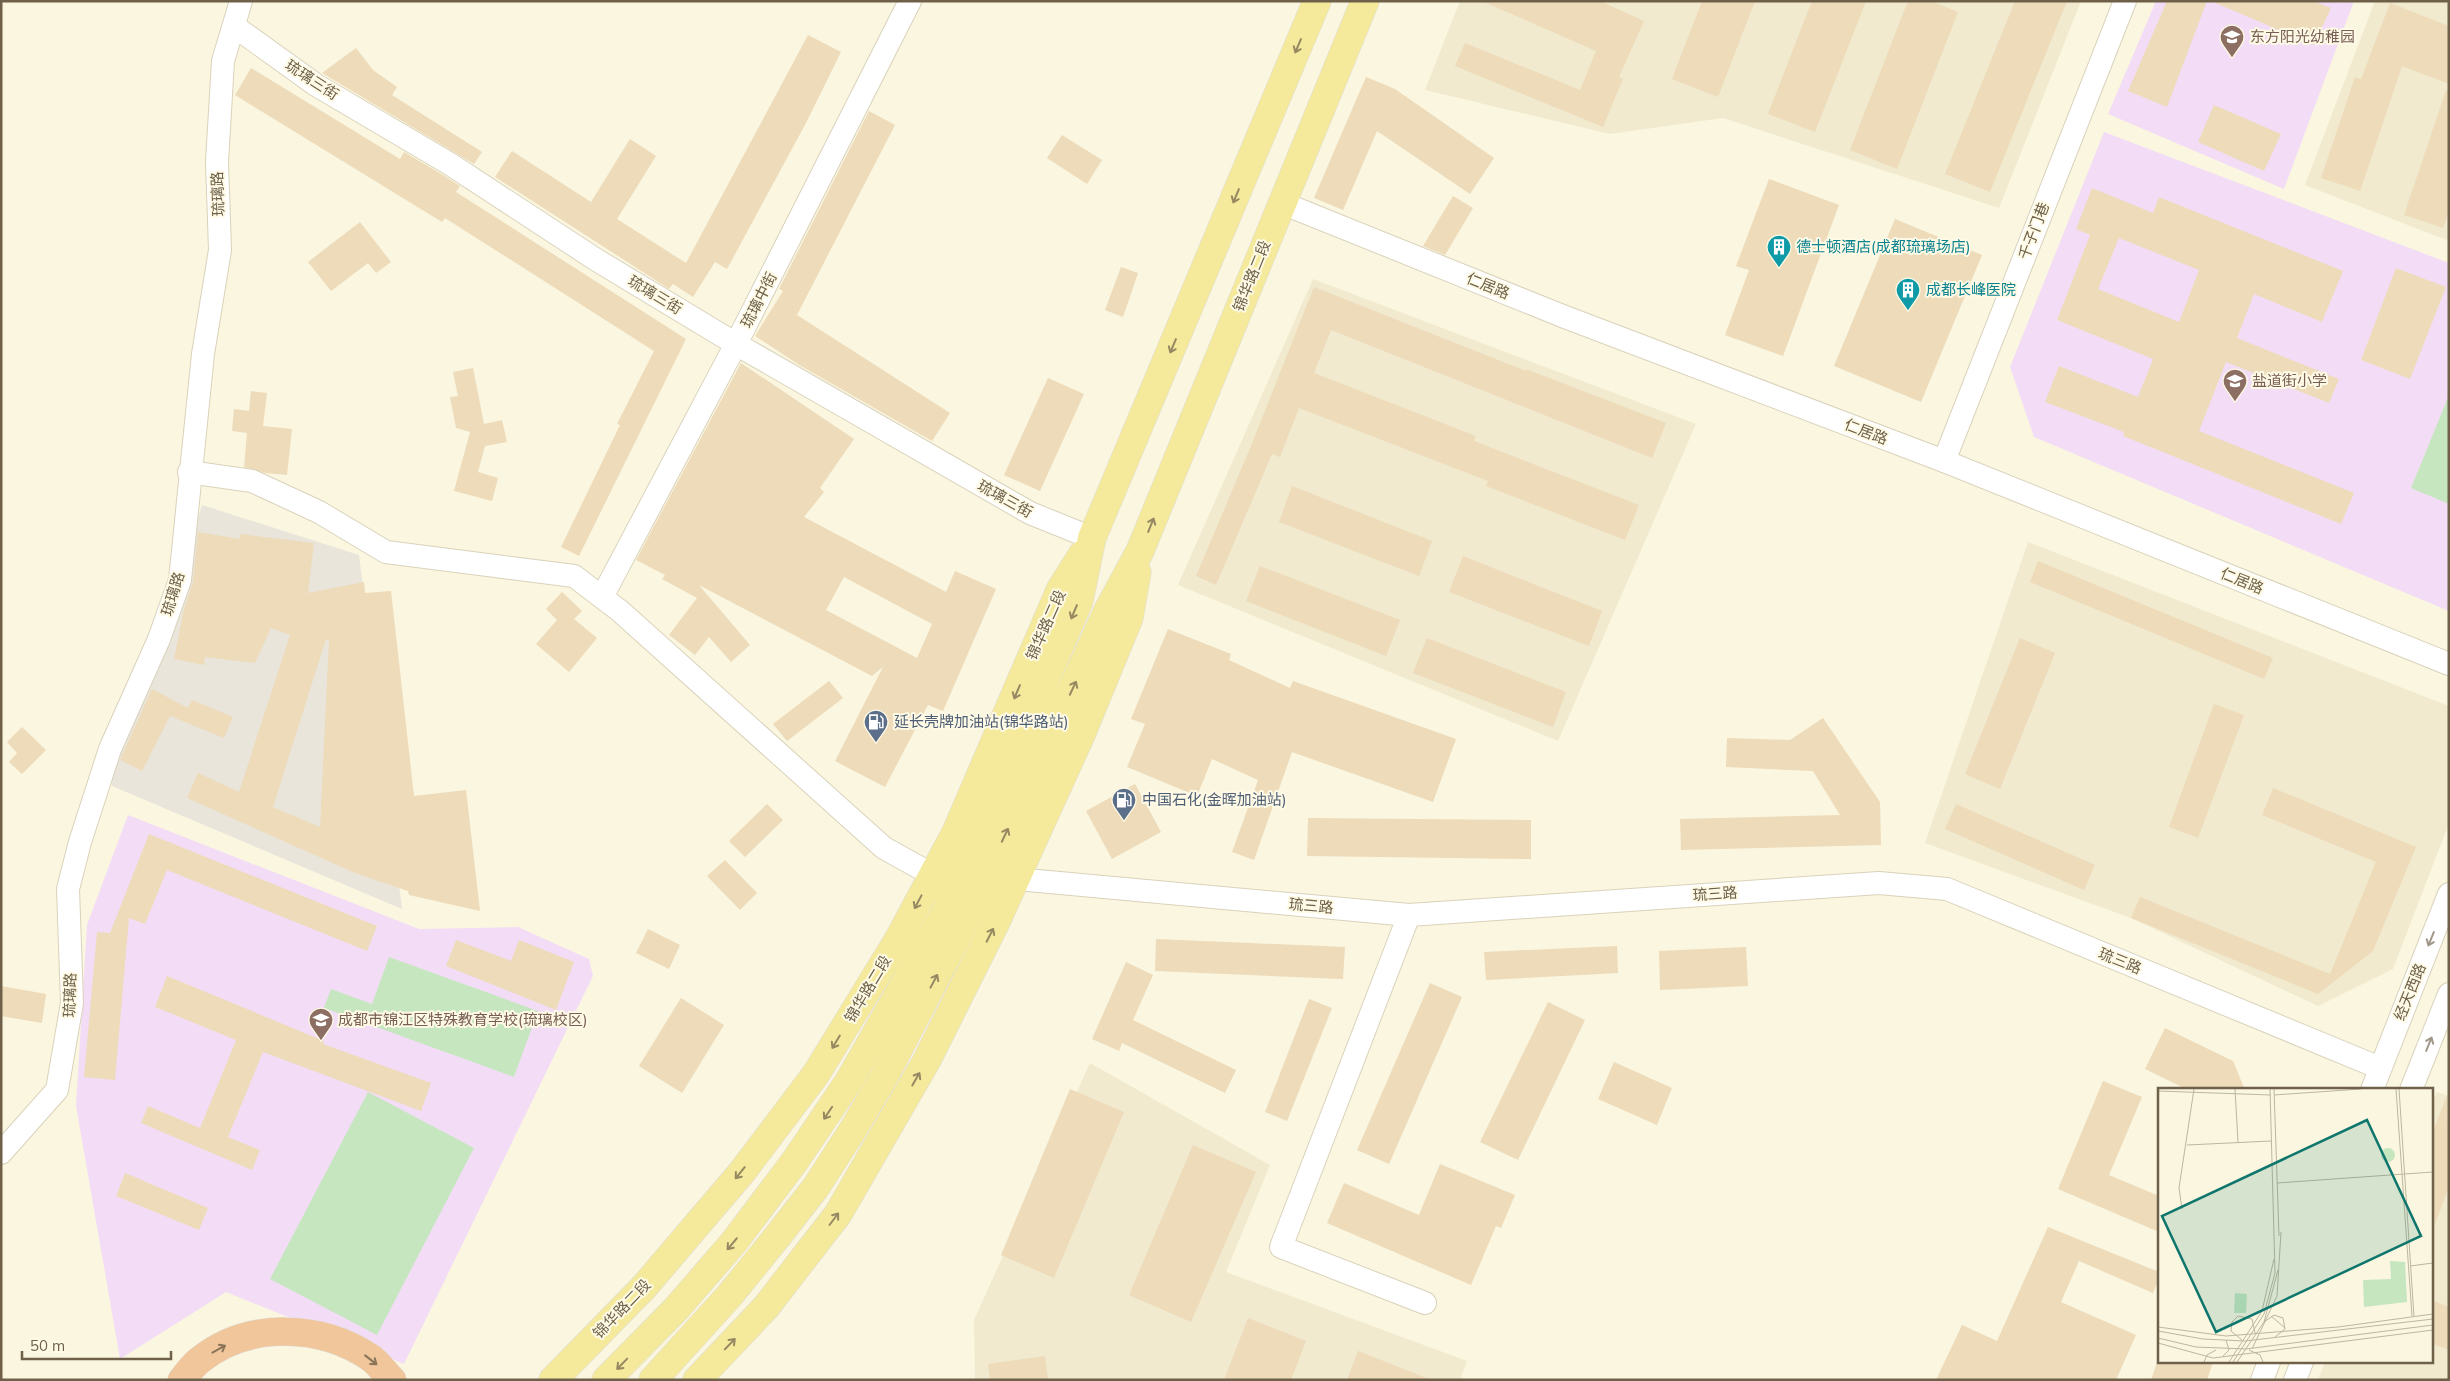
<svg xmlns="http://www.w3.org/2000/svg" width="2450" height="1381" font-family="Mulish,'Noto Sans SC',sans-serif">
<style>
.residential{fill:#f1eacf}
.industrial{fill:#e9e5db}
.education{fill:#f3ddf6}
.green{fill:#c6e6c0}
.building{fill:#eddbba;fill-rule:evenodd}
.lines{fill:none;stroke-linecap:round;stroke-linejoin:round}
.minor-casing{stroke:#dad2bb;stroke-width:24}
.major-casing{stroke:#dfdcd7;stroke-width:29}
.highway-casing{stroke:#dfdcd7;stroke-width:29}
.minor{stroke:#fff;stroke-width:22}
.major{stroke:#f5ea9c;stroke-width:28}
.highway{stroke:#f1c69a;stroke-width:28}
.oneway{stroke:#968962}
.oneway2{stroke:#a19889}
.oneway3{stroke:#887459}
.labels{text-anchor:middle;stroke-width:4;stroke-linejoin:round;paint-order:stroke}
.education-label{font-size:15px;fill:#785e54;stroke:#fefae5;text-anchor:start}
.street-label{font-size:15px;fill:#6e6049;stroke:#fefae5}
.culture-label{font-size:15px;fill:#0d838f;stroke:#fefae5;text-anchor:start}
.service-label{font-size:15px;fill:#4e5e75;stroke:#fefae5;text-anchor:start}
.inset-road{fill:none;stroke:#beb69f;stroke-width:1}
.view{fill:#0f766e;fill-opacity:0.15;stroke:#0f766e;stroke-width:2.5}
.inset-edge{fill:none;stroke:#6e6049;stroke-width:2.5}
</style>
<rect width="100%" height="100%" fill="#faf6e0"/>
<!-- residential -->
<g class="residential">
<polygon points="1460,1 2081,1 1999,208 1723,118 1610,134 1425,90"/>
<polygon points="2375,1 2449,1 2449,241 2305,185"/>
<polygon points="1313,279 1696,424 1558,741 1178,585"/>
<polygon points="2028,542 2449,706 2449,823 2393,969 2318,1006 2131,918 1925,843"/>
<polygon points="1090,1063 1270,1165 1226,1272 1467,1361 1460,1380 975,1380 974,1320"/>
<polygon points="2437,1092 2449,1096 2449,1380 2318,1380 2325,1362 2431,1362 2431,1105"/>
</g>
<!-- industrial -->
<polygon class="industrial" points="202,505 359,555 402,909 112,786 110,770 155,665"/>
<!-- education -->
<g class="education">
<polygon points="2156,1 2354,1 2284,189 2108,114"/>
<polygon points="2104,132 2449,263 2449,611 2034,437 2010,367"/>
<polygon points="128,815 419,929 518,927 589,959 593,976 404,1364 226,1292 120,1359 76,1106 87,925"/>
</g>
<!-- green -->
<g class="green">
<polygon points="2449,395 2449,504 2411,488"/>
<polygon points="389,957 538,1011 514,1077 324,1008 331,989 372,1004"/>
<polygon points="368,1092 474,1148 377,1335 270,1279"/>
</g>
<!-- building -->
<g class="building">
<polygon points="1482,1 1600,1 1644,21 1619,77 1623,79 1603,127 1455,66 1465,43 1580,90 1596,51"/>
<polygon points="1702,1 1755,1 1718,97 1672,79"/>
<polygon points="1812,1 1866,1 1815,132 1768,114"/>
<polygon points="1908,1 1931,1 1958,12 1897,169 1850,150"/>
<polygon points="2015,1 2067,1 1990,192 1945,174"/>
<polygon points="2167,1 2207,1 2167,107 2128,91"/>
<polygon points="2211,1 2313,1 2331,8 2314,45"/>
<polygon points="2390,3 2449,26 2449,84 2402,66 2360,191 2321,178 2355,77 2361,79"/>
<polygon points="808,35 841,52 806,123 727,269 715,262 693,297 673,284 669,289 646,274 495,177 512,151 591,202 630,139 656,156 617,219 686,263"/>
<polygon points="356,48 373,70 397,87 392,95 482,152 474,164 322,73"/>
<polygon points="251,68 400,159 404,152 443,175 460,186 456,192 686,339 579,556 561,547 620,425 617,424 654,351 445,218 442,222 235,95"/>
<polygon points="1366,77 1395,89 1494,158 1470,194 1377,131 1343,210 1314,198"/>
<polygon points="2446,90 2449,91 2449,211 2443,228 2404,215"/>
<polygon points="2214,105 2281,134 2264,171 2198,142"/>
<polygon points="869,111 895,125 797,315 950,413 932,441 801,366 755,336 783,291 779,289"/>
<polygon points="1062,135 1102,160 1087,184 1047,158"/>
<polygon points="1769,179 1839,205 1783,356 1725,335 1749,270 1736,266"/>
<path d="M2092,188l61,25 6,-16 184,74 -21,51 -68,-28 -17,44 102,41 -10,24 -103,-41 -27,69 155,62 -13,31 -218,-88 1,-4 -79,-30 14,-36 79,31 15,-38 -96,-39 33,-85 -14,-6zM2119,238l80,32 -20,52 -81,-33z"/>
<polygon points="1453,196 1473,208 1445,255 1423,246"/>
<polygon points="1895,219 1982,255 1921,402 1834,366"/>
<polygon points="360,222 391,262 376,273 368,263 331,291 308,262"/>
<polygon points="1121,267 1138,273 1123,317 1105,310"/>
<polygon points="2396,268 2446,287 2410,379 2361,360"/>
<polygon points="1314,287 1526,371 1526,369 1666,423 1652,458 1331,330 1314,373 1476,436 1474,441 1639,505 1625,540 1486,486 1488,481 1299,408 1280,457 1272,454 1216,585 1196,576 1251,446"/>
<path d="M741,363l113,76 -34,49 4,4 -20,25 142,75 9,-21 41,18 -53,122 -15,-6 -43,82 -50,-26 48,-94 -11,9 -173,-91 51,60 -19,17 -22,-25 -14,18 -26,-20 28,-37 -35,-19 3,-4 -29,-15zM844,577l88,47 -15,34 -91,-48z"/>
<polygon points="473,368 484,424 502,420 507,442 485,446 478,472 498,478 492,501 454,491 470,432 456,428 450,397 458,396 453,372"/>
<polygon points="1048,378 1084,394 1040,491 1004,475"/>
<polygon points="251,391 267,393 263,426 292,429 287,475 265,473 244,467 247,433 232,431 234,409 249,411"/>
<polygon points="1292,486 1432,541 1419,576 1279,522"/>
<path d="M198,532l42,7v-5l74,9 -6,50 56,-11 1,11 26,-2 23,205 52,-6 14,121 -71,-16 -1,-4 -53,-18 -168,-75 11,-25 41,19 51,-157 -19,-7 -16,35 -50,-6 -1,8 -30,-6 10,-50 9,-27zM326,639l3,1 -9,187 -47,-20z"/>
<polygon points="1463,556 1602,611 1589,646 1449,592"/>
<polygon points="2038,561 2273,658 2264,679 2030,582"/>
<polygon points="1260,566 1400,620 1386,656 1246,601"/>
<polygon points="562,592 582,611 574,619 597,638 569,672 536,644 557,620 546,609"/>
<polygon points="1168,629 1231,654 1229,660 1290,688 1293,681 1456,739 1433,802 1292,752 1254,860 1232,852 1258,780 1212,759 1197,796 1127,767 1145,724 1131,719"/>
<polygon points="1427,638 1566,692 1553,727 1413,673"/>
<polygon points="2020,638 2055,653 2000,789 1965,774"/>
<polygon points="829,681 843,698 787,741 773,724"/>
<polygon points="152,689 188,708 192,700 233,717 224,738 170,716 142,771 120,760"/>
<polygon points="2214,704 2244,715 2198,838 2169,827"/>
<polygon points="1823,718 1880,802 1881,845 1681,850 1680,819 1840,815 1813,771 1726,767 1727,738 1790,740"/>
<polygon points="22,727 46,750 22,774 9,762 17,753 7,742"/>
<polygon points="1135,784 1161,832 1112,859 1086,811"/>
<polygon points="2273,788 2416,847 2373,951 2318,994 2131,918 2140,897 2330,974 2376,862 2262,815"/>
<polygon points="767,804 783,820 745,857 729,841"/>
<polygon points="1956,804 2095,865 2084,890 1945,829"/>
<polygon points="1308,818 1531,820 1531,859 1307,856"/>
<polygon points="149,834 377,926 367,951 167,870 145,924 129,918 115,1080 84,1077 97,932 110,933"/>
<polygon points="725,860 757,893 740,910 707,876"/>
<polygon points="648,929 680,945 669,969 636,953"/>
<polygon points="1156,939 1345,947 1343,979 1155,971"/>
<polygon points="456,940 511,961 519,940 574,962 556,1010 446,966"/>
<polygon points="1617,946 1618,973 1486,980 1484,952"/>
<polygon points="1746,947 1748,986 1660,990 1659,951"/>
<polygon points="1126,962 1153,975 1133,1020 1236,1070 1225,1093 1122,1043 1119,1051 1092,1039"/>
<polygon points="167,976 324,1041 323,1044 431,1083 421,1111 263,1052 228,1137 260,1150 252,1170 141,1123 148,1106 200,1128 236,1040 155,1007"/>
<polygon points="1430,983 1462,997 1389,1164 1357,1150"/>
<polygon points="1,986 46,994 42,1023 1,1016"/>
<polygon points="681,998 724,1025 682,1093 639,1066"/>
<polygon points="1309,999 1332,1008 1287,1121 1265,1112"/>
<polygon points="1548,1002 1585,1020 1518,1160 1480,1142"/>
<polygon points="2165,1028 2233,1061 2245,1090 2188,1090 2145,1069"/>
<polygon points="1614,1062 1672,1088 1657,1125 1598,1099"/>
<polygon points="2103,1081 2142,1097 2109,1175 2159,1196 2159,1232 2058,1189"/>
<polygon points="1070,1089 1124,1112 1054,1278 1001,1255"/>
<polygon points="2447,1095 2449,1187 2433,1229 2431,1137"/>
<polygon points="1193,1145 1256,1172 1191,1322 1129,1295"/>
<polygon points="1440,1164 1515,1195 1501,1228 1496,1226 1471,1285 1327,1223 1344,1183 1419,1215"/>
<polygon points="125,1173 208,1208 199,1230 116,1196"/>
<polygon points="2048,1227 2159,1272 2159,1279 2153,1293 2079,1261 2061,1302 2136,1335 2116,1380 1936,1380 1962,1325 1997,1341"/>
<polygon points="2431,1300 2449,1307 2449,1350 2431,1343"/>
<polygon points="1248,1318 1306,1341 1291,1380 1224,1380"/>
<polygon points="1358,1351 1429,1379 1429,1380 1347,1380"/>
<polygon points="1045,1356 1048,1380 990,1380 988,1364"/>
<polygon points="2157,1362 2213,1362 2207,1380 2151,1380"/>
</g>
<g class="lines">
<defs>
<g id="minor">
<polyline points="234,26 316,85 450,164 595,259 736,344 1030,513 1092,538"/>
<polyline points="1282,203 1565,317 1944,461 2449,664"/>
<polyline points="1944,461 2125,1"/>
<polyline points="189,472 252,481 319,512 386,552 574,576 620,611 884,848 933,875"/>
<polyline points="602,597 736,344 910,1"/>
<polyline points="1016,879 1409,915 1879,883 1947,889 2380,1068"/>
<polyline points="1409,915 1281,1247 1425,1303"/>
<polyline points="2372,1090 2449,894"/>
<polyline points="2411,1090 2449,994"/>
<polyline points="1,1153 57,1090 72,1003 68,889 80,842 110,749 159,639 180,580 203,354 220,250 217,162 223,61 241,1"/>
<polyline points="2262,1380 2269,1362"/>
<polyline points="2295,1380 2302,1362"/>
</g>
<g id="major">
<polyline points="553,1380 644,1287 742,1172 816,1074 898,940 956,832 1060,590 1082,555"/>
<polyline points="606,1380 676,1309 734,1242 795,1161 849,1081 946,911 1079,601 1092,538 1317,1"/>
<polyline points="653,1380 730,1295 777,1237 816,1187 854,1128 884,1077 971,910 1107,612 1140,551 1365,1"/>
<polyline points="697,1380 766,1307 838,1214 927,1060 996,922 1081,735 1129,618 1137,572"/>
</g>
<path id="highway" d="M182,1380c6,-7 11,-15 18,-20 48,-39 121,-36 171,-2 8,6 14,15 21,22"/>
</defs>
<!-- minor casing -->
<use href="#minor" class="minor-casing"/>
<!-- major casing -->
<use href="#major" class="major-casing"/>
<!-- highway casing -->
<use href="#highway" class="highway-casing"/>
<!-- minor -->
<use href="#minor" class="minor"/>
<!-- major -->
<use href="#major" class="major"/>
<!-- highway -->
<use href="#highway" class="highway"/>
</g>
<!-- one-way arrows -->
<defs><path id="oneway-shaft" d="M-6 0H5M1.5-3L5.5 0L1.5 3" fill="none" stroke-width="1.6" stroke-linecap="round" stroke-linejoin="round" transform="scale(1.25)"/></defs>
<g class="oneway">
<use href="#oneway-shaft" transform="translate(1298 46) rotate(113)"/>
<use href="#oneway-shaft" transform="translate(1236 196) rotate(113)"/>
<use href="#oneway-shaft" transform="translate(1173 346) rotate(113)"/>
<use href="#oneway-shaft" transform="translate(1151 525) rotate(-68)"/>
<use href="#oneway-shaft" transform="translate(1074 612) rotate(113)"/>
<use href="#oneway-shaft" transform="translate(1073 688) rotate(-65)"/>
<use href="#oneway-shaft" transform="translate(1017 692) rotate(113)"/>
<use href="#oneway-shaft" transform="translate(1005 835) rotate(-65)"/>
<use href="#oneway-shaft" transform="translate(918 902) rotate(118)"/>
<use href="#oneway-shaft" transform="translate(990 935) rotate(-63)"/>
<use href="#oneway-shaft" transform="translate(934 981) rotate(-62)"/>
<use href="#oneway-shaft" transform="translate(836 1042) rotate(121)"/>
<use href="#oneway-shaft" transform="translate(916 1079) rotate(-60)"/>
<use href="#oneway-shaft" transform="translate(828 1113) rotate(124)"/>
<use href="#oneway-shaft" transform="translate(740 1173) rotate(129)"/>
<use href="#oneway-shaft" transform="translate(834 1219) rotate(-53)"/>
<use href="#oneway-shaft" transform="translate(732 1244) rotate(130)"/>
<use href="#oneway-shaft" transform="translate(730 1344) rotate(-46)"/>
<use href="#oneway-shaft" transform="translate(622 1364) rotate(134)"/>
</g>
<g class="oneway2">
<use href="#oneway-shaft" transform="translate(2431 939) rotate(112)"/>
<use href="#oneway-shaft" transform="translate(2429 1044) rotate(-68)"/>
</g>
<g class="oneway3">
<use href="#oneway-shaft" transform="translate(219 1349) rotate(-29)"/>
<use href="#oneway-shaft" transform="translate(371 1360) rotate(38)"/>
</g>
<!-- icons -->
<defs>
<symbol id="school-pin" viewBox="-11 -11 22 30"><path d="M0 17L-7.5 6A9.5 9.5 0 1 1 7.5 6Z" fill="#8d6e63" stroke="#fefae5"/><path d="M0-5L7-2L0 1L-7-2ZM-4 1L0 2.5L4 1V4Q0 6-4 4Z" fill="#fff"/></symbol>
<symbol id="building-pin" viewBox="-11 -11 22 30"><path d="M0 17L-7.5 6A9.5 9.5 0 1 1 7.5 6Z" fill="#0f9aa8" stroke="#fefae5"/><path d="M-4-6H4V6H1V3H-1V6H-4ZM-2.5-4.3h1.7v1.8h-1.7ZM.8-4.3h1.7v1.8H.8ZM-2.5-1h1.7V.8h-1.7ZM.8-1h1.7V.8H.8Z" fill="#fff"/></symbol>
<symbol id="fuel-pin" viewBox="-11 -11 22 30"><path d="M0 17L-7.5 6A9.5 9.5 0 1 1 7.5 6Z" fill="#5c6f8a" stroke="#fefae5"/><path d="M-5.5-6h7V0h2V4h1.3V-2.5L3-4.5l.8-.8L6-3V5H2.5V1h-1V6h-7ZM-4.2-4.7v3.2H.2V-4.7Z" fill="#fff"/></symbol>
</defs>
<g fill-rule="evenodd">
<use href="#school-pin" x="2218" y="23" width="28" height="38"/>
<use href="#building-pin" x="1765" y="233" width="28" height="38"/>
<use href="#building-pin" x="1894" y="276" width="28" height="38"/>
<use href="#school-pin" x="2221" y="367" width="28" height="38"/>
<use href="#fuel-pin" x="862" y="708" width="28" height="38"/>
<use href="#fuel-pin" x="1110" y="786" width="28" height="38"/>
<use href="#school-pin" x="307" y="1006" width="28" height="38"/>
</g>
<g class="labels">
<!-- education labels -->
<g class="education-label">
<text x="2250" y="42">东方阳光幼稚园</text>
<text x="2252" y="386">盐道街小学</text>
<text x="338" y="1025">成都市锦江区特殊教育学校(琉璃校区)</text>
</g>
<!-- street labels -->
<g class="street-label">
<text transform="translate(312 80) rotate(33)" y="5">琉璃三街</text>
<text transform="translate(218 194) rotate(-92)" y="5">琉璃路</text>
<text transform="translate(2034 231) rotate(-69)" y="5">千子门巷</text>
<text transform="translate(1252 276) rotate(-68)" y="5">锦华路二段</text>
<text transform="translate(1488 286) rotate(22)" y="5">仁居路</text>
<text transform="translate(655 295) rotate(31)" y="5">琉璃三街</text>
<text transform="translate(759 300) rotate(-63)" y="5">琉璃中街</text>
<text transform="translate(1866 432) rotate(21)" y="5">仁居路</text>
<text transform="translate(1005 499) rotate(29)" y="5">琉璃三街</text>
<text transform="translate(2242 581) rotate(22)" y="5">仁居路</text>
<text transform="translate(173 594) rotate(-73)" y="5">琉璃路</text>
<text transform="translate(1046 625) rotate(-66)" y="5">锦华路二段</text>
<text transform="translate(1715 894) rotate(-4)" y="5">琉三路</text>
<text transform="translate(1311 906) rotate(5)" y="5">琉三路</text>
<text transform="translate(2120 961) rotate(22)" y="5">琉三路</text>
<text transform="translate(868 989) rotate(-59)" y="5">锦华路二段</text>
<text transform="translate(2410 992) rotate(-68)" y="5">经天西路</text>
<text transform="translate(70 995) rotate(-88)" y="5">琉璃路</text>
<text transform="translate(622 1309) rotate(-46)" y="5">锦华路二段</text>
</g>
<!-- culture labels -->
<g class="culture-label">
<text x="1796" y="252">德士顿酒店(成都琉璃场店)</text>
<text x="1926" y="295">成都长峰医院</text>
</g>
<!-- service labels -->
<g class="service-label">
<text x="894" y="727">延长壳牌加油站(锦华路站)</text>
<text x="1142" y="805">中国石化(金晖加油站)</text>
</g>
</g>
<!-- overview -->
<g transform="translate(2158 1088)">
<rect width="275" height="275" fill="#faf6e0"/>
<path d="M223 67a7 7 0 1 1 14 0a7 7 0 1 1-14 0ZM232,173l15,1 2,40 -43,5 -1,-27 28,-1zM77,205l12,1 -1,19h-12z" fill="#c6e6c0"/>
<path class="inset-road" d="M77,1l3,53M116,1l5,147M238,1l16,227M241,1l15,228M0,3l113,4M116,7l87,-6M29,57l84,-4M119,95l156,-11M24,121l-3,-21 15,-99M252,178l23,-3M113,228l14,12M106,234l10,-7 9,3 2,11 -10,8M0,239l68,9 112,-9 95,-13M0,243l45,8 42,2 188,-22M0,250l38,9 50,2 187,-24M84,252l-11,-9 1,-9 6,-6 14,3 3,14M0,255l55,15 220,-28M94,261l25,-53 4,-64M91,262l11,5 3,7M65,268l6,-6 -3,-10M46,274l3,-7 9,-5M71,274l33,-51 12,-52M75,274l31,-48 11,-41 -5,-184M79,274l27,-40 14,-52"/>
<path class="view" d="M209,32l54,116 -205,96 -54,-116z"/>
<rect width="275" height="275" class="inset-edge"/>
</g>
<!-- border -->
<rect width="2450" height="1381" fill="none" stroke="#6e6049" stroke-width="5"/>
<!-- scale -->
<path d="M22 1351v8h149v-8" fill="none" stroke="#6e6049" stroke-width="2.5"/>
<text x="30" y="1351" font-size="15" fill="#6e6049" stroke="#fefae5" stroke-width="4" paint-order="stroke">50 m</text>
</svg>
